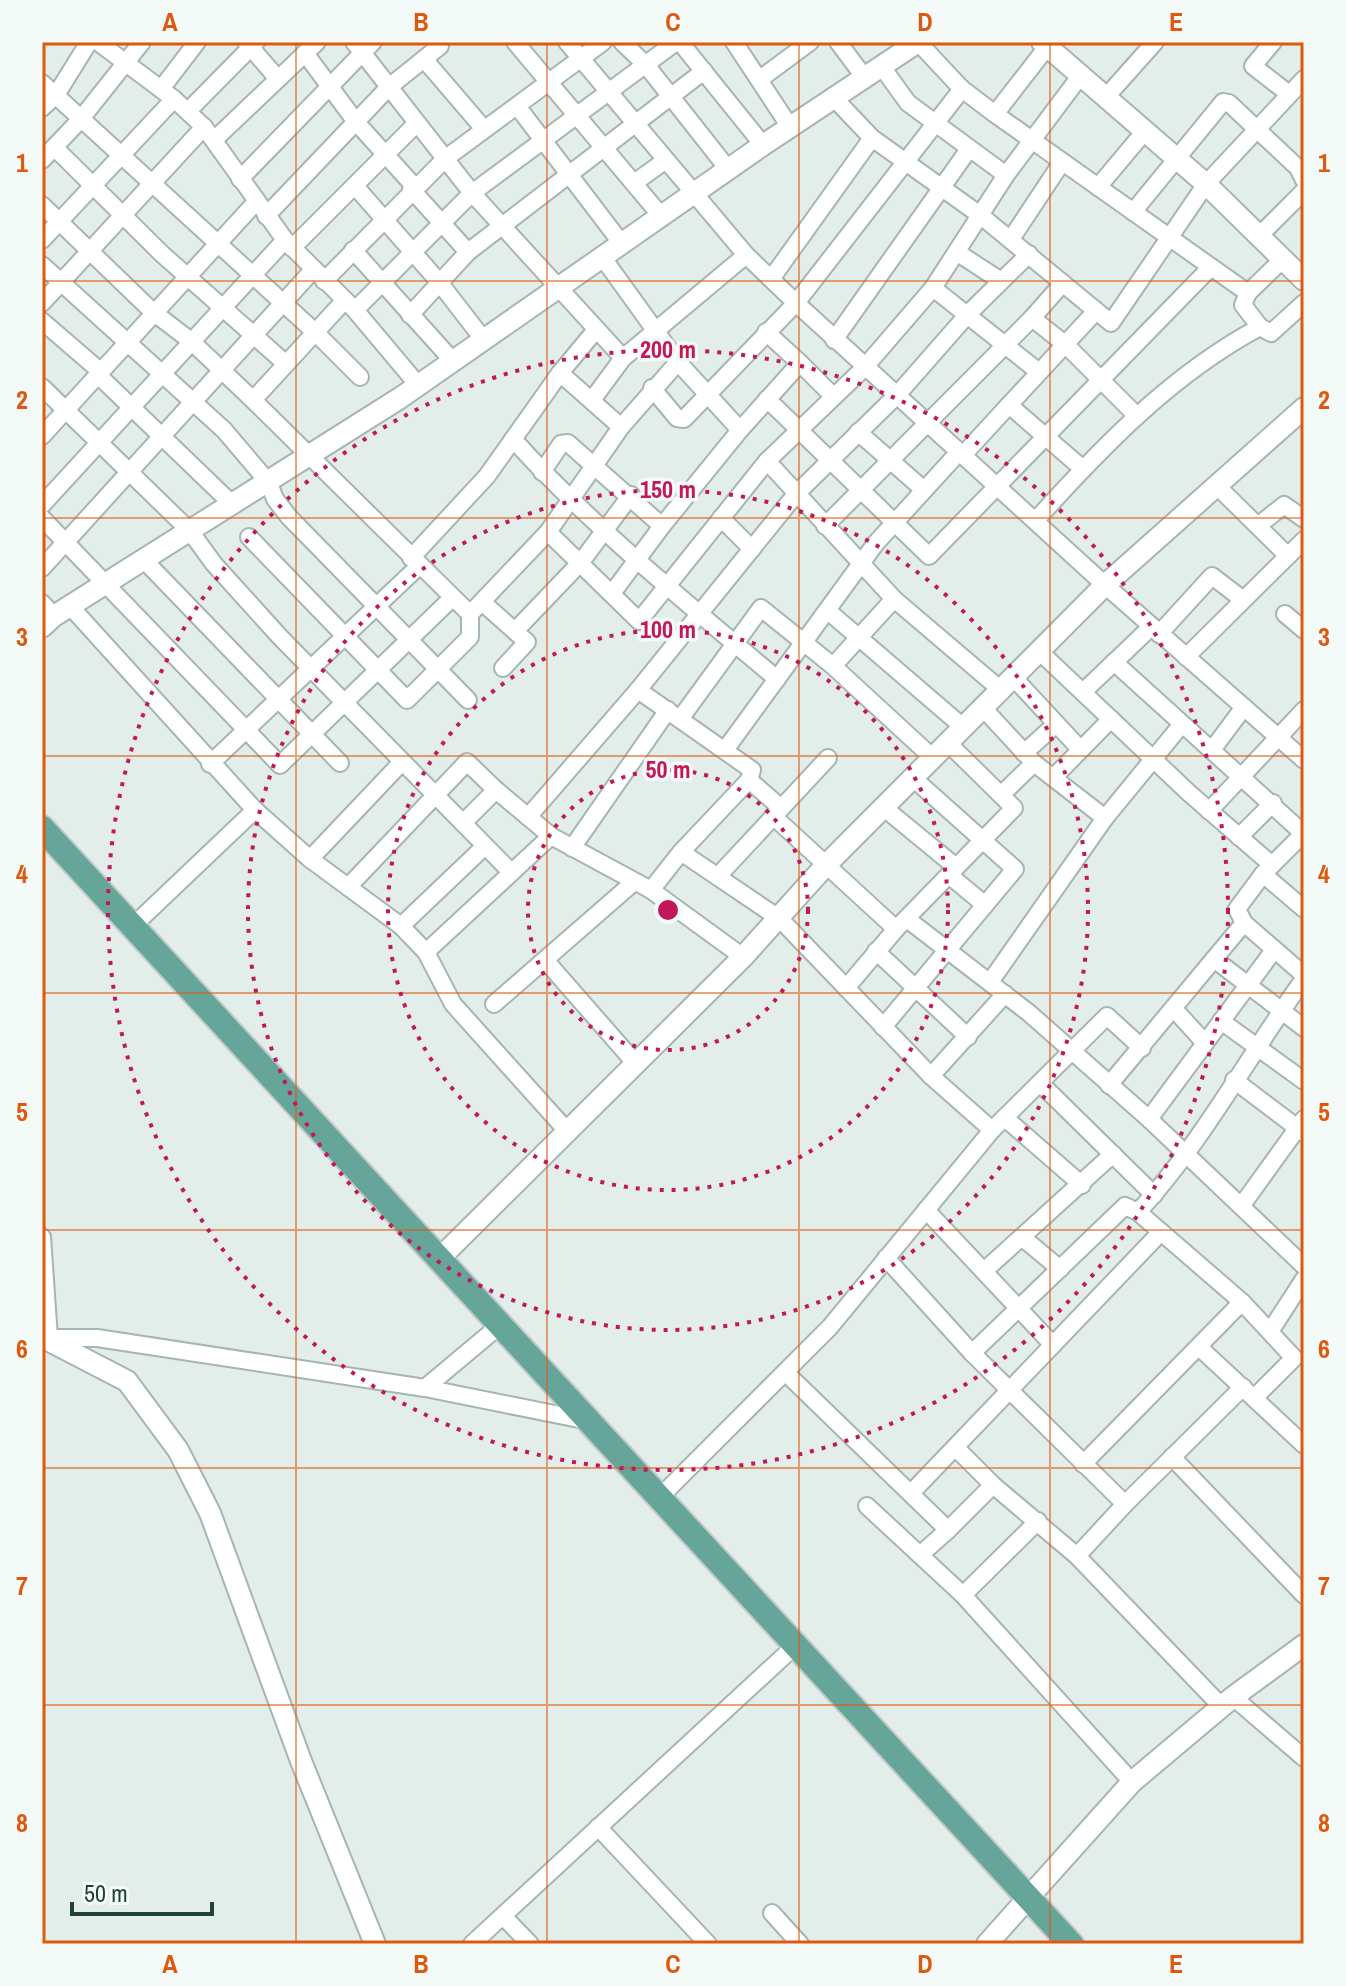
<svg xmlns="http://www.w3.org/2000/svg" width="1346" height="1986" font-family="'Archivo Narrow',sans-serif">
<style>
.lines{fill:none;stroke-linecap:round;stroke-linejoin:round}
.minor-casing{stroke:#a5b6b1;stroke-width:20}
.tertiary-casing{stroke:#a5b6b1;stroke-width:24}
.primary-casing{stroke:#c1cac8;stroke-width:28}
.minor{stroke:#fff;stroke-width:16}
.tertiary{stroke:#fff;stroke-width:20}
.primary{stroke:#66a599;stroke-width:24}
.grid{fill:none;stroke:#de580e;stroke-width:2;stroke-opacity:0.55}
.ring{fill:none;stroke:#c2185b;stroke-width:4;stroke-dasharray:4 8}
.centre{fill:#c2185b;stroke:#f4faf7;stroke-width:4}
.ring-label{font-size:24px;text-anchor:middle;font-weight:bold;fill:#c2185b;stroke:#f4faf7;stroke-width:7;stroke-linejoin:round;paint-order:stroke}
.neatline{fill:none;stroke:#de580e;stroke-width:3}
.grid-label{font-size:26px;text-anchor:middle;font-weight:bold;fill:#de580e}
</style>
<rect width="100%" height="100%" fill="#e3ede9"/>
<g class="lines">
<defs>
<g id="minor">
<polyline points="98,42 174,99 204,127 285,240 355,310 418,385"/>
<polyline points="246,42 278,79"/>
<polyline points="354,42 472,193 623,358 746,255"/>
<polyline points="515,42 662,217"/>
<polyline points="567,42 746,255 796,303 1105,585 1304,760"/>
<polyline points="622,42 646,65 728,169"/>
<polyline points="680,42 763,145"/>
<polyline points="734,42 790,127"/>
<polyline points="838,42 865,78"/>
<polyline points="918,42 962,89 995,114 1248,293"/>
<polyline points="1273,42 1253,66 1289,94"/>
<polyline points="305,53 356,122 414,186"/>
<polyline points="424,59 484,129"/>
<polyline points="882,67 908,103 1006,175"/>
<polyline points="760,79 810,42"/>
<polyline points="42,83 315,332 360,377"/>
<polyline points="161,89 197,42"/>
<polyline points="1106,97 1155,42"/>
<polyline points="835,99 872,138 980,215 1111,323 1206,184 1304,79"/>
<polyline points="517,106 622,244"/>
<polyline points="42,108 56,95 89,42"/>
<polyline points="188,111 256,42"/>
<polyline points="995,114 1047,47"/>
<polyline points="214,140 317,42"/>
<polyline points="55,148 162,254 285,363"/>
<polyline points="42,160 80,120 142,42"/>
<polyline points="240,179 373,42"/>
<polyline points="634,183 666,160"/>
<polyline points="355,186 439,282 483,339"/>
<polyline points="1098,187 1145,131"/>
<polyline points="411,189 468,252"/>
<polyline points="42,205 153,312 191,341 253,400 470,614 470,637 407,700 249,537"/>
<polyline points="1133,212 1223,102 1229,103 1298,168 1304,180"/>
<polyline points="266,216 389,87 440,46 436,42"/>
<polyline points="1258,237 1304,191"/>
<polyline points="1011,239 1062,162"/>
<polyline points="42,240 174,99"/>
<polyline points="292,248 416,124"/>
<polyline points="353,250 452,360"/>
<polyline points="958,253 1001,281"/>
<polyline points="603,258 678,362 740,430"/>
<polyline points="1282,260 1248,293 1243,305 1260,327 1271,333 1304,303"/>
<polyline points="42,265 224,430 269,483 275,499 289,517 468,700"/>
<polyline points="771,279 872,138"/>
<polyline points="324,281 446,158 603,42"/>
<polyline points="933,288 1039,372"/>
<polyline points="42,303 204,127"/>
<polyline points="355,310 472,193 676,42"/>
<polyline points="410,315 468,252 704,71"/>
<polyline points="1032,318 1063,283"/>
<polyline points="42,321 100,371"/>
<polyline points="766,332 800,363"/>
<polyline points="834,340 969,149"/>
<polyline points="560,373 595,331"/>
<polyline points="98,375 232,504"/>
<polyline points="42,387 190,531 214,564 280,637 511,872"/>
<polyline points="652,388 677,418 684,419 796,303 962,89"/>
<polyline points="767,399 929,556 1211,267"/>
<polyline points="253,400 345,300"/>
<polyline points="592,400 623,358"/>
<polyline points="858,432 924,490"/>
<polyline points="42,436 256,202"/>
<path d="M513,439c78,87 175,165 264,240"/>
<polyline points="963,455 1009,405"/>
<polyline points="767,461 894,599 1001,690"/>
<polyline points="1083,469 1009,405 1096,311"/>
<polyline points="542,472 561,444 568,443 662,526 613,592"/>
<polyline points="1216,485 1288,556"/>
<polyline points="42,505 285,240"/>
<polyline points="42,518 280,765 452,598"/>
<polyline points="721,518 752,549"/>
<path d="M1036,520c67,-74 136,-146 224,-193"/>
<polyline points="1259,525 1284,505 1304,519"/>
<polyline points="662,526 740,430 800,363 833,396"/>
<polyline points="825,526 1032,318 1066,345 1137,416"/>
<polyline points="548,532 639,621 767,461 864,368 933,288 1006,175 1081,75"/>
<polyline points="411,558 487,476 560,373 621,427"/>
<polyline points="145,561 340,763"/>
<polyline points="42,568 313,270"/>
<polyline points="482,602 527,642 503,668"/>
<polyline points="42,603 54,616"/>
<polyline points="70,606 255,810 310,859 401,926 426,952 453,1004 568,1132"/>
<polyline points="828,611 963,727"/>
<polyline points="470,614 548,532 621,427 678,362"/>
<polyline points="1285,614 1304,630"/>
<polyline points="515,631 581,562 631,495"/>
<polyline points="1159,634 1212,576 1242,599"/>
<polyline points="1039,651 1189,793 1272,865"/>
<polyline points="1186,657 1304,540"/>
<polyline points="1114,662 1304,834"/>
<polyline points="833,666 933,758"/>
<polyline points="1013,677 1079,748"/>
<polyline points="638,690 752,770 749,780 681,852 651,890"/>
<polyline points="1084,691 1151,627"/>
<polyline points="983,708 1034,763 1105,818"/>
<polyline points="680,719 761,608 833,666 894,599"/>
<polyline points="725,750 876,543 959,452"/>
<polyline points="1212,750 1244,707"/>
<polyline points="1024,753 1055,725"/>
<polyline points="210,764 419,566"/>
<polyline points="1054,777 1111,719"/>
<polyline points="749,780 780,807"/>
<polyline points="1001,795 1034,763"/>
<polyline points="883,807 956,867"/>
<polyline points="1209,811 1304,710"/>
<polyline points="773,816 896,929"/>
<polyline points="528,817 638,690 796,494 897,395 969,313 1029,254"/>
<polyline points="463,823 496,790 551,836 651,890 743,957"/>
<polyline points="1304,833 1263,874 1237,909 1244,923 1304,975"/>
<polyline points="1239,837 1273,803"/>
<polyline points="572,848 668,710"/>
<polyline points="681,852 780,919 931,1076 992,1130"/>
<polyline points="310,859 401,763"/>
<polyline points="1263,874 1304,909"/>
<polyline points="949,875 985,905"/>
<polyline points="718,876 828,758"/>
<polyline points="348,887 467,762 496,790"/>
<polyline points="907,919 1029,1013 1149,1119 1304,1266"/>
<polyline points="134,925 255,810"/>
<polyline points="401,926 485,846"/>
<polyline points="876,951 968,1037"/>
<polyline points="426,952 551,836"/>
<polyline points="1214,959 1304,1028"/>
<polyline points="546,961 636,1064"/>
<polyline points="990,982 1105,818 1182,724"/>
<polyline points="846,988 896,929 1014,808 948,743"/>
<polyline points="494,1004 634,882"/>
<polyline points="1174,1009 1205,1043"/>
<polyline points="1221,1021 1304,1081"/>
<polyline points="883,1027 1015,869 913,778"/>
<polyline points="931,1076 1005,994"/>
<polyline points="1234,1080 1304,1133"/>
<polyline points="1040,1083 1154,1195"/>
<polyline points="1109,1085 1244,923"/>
<polyline points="1005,1118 1082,1185"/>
<polyline points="1149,1119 1274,950"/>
<polyline points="1242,1205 1304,1119"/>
<polyline points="926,1210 1053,1345"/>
<path d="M1138,1212c65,-70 110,-156 166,-233"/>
<polyline points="42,1237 49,1338 97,1338 425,1388 589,1421"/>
<polyline points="1023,1238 1060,1269"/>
<polyline points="886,1258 972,1353 1125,1504 1243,1387"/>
<polyline points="984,1271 1113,1154"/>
<polyline points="1271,1330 1304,1279"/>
<polyline points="1200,1348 1304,1445"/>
<polyline points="972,1353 1125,1206 1138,1212 1242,1302"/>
<polyline points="786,1373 948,1530 993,1485"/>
<polyline points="425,1388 499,1326"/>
<polyline points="956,1448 993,1485 1077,1556 1221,1706"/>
<polyline points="1172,1457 1304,1595"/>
<polyline points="1083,1464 1242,1302 1294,1358 1254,1398"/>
<polyline points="912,1492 1161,1232"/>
<polyline points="660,1497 830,1327 992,1130 1107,1016 1142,1048"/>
<polyline points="867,1506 963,1595 1038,1521"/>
<polyline points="921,1554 948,1530"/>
<polyline points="1077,1556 1125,1504"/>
<polyline points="963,1595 1132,1782"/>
<polyline points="1233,1697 1304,1758"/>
<polyline points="598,1827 708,1944"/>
<polyline points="772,1913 800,1944"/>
<polyline points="503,1916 530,1944"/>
<polyline points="472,1944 797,1644"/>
</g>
<g id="tertiary">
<polyline points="1042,42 1206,184 1304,280"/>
<polyline points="42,627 54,616 400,398 763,145 918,42"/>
<polyline points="441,1257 743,957 826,865 1105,585 1304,408"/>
<polyline points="42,1337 127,1381 178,1450 210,1513 301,1761 375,1944"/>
<polyline points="987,1944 1132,1782 1233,1697 1304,1645"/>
</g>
<polyline id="primary" points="42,828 1071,1944"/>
</defs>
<!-- minor casing -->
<use href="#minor" class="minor-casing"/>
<!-- tertiary casing -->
<use href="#tertiary" class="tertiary-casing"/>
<!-- primary casing -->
<use href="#primary" class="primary-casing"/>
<!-- minor -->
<use href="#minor" class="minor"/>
<!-- tertiary -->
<use href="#tertiary" class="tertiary"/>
<!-- primary -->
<use href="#primary" class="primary"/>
</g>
<!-- grid -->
<path class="grid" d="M296,42v1902M547,42v1902M799,42v1902M1050,42v1902M42,281h1262M42,518h1262M42,756h1262M42,993h1262M42,1230h1262M42,1468h1262M42,1705h1262"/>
<!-- distance rings -->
<g class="ring">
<circle cx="668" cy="910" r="140"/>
<circle cx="668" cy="910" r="280"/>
<circle cx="668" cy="910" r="420"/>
<circle cx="668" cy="910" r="560"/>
</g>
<circle cx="668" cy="910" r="12" class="centre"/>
<g class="ring-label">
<text x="668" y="358">200 m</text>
<text x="668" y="498">150 m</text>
<text x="668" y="638">100 m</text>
<text x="668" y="778">50 m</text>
</g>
<!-- border -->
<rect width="1346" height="1986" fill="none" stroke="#f4faf7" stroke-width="88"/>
<!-- scale -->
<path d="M72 1902v12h140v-12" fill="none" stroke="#22403a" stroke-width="4"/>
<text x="84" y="1902" font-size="24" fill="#22403a" stroke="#f4faf7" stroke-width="6" paint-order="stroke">50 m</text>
<rect x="44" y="44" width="1258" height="1898" class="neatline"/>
<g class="grid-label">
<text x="170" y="31">A</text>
<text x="421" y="31">B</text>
<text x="673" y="31">C</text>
<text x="925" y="31">D</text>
<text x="1176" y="31">E</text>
<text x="22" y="172">1</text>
<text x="1324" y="172">1</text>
<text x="22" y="409">2</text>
<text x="1324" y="409">2</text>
<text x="22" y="646">3</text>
<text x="1324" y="646">3</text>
<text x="22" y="883">4</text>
<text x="1324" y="883">4</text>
<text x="22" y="1121">5</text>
<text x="1324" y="1121">5</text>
<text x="22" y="1358">6</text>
<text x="1324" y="1358">6</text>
<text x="22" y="1595">7</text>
<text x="1324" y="1595">7</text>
<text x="22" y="1832">8</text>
<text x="1324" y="1832">8</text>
<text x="170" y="1973">A</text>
<text x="421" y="1973">B</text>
<text x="673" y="1973">C</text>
<text x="925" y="1973">D</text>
<text x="1176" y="1973">E</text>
</g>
</svg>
